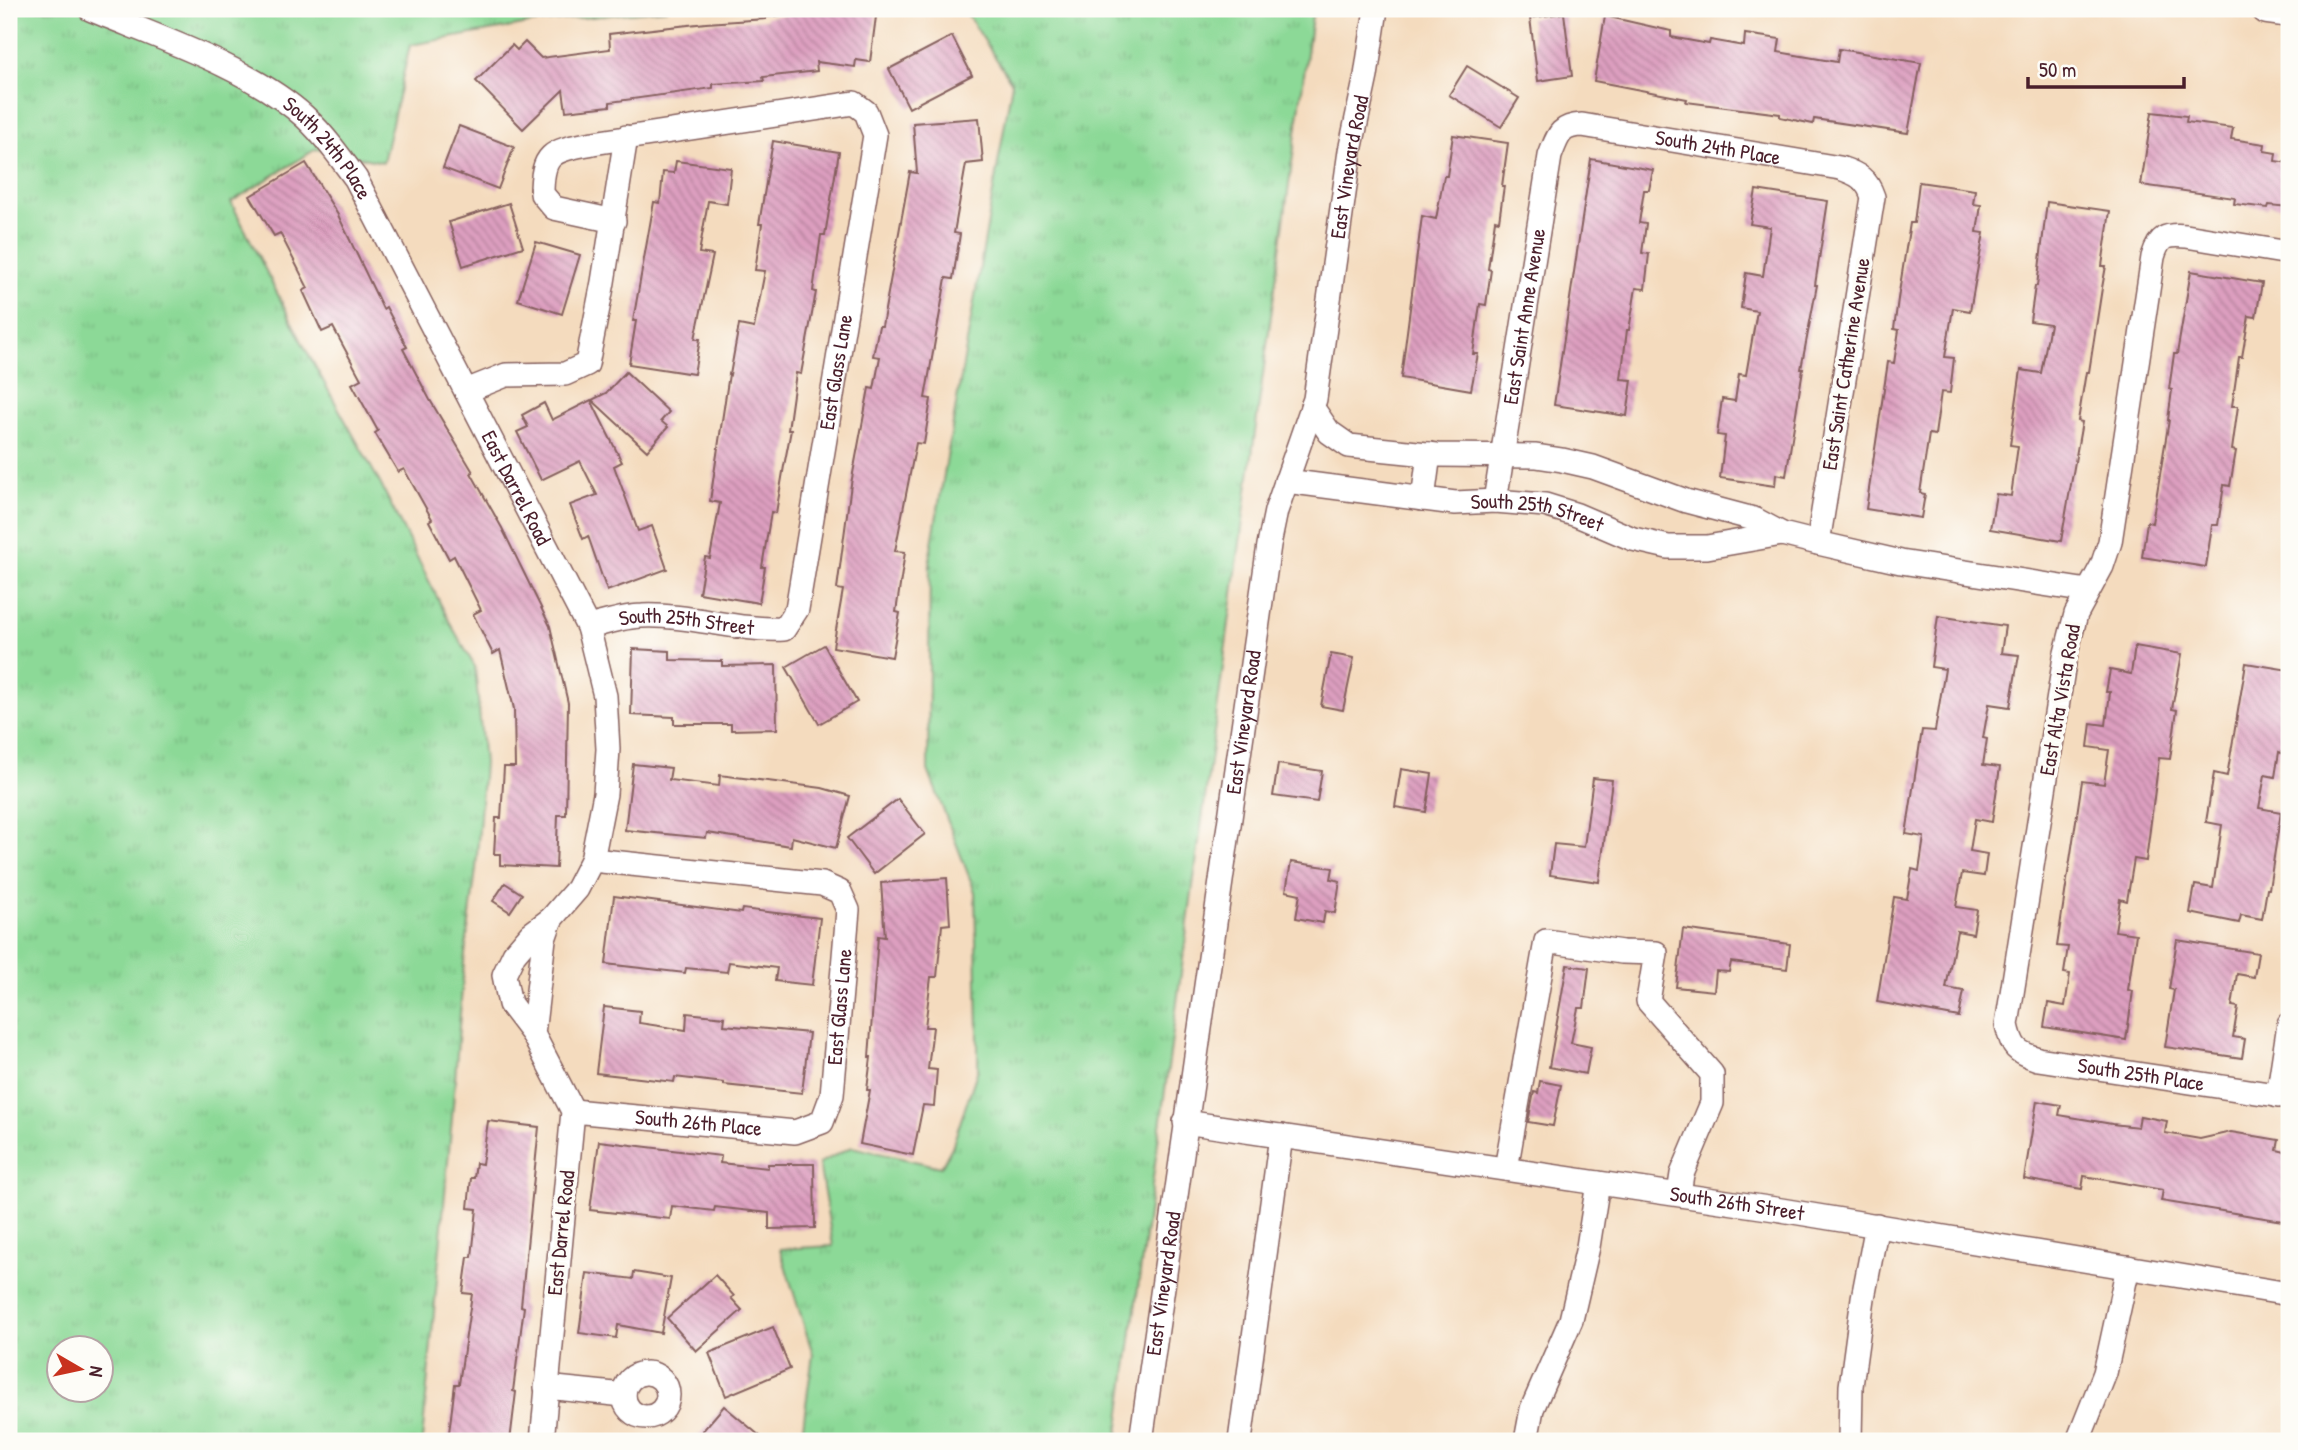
<svg xmlns="http://www.w3.org/2000/svg" width="2298" height="1450" font-family="'Patrick Hand',sans-serif">
<style>
.grass{fill:url(#grass-tufts);stroke:#6b7c61;stroke-width:2;fill-rule:evenodd}
.building{fill:url(#building-back-hatch)}
.lines{fill:none;stroke-linecap:round;stroke-linejoin:round}
.minor-casing{stroke:#86615e;stroke-width:26}
.major-casing{stroke:#86615e;stroke-width:33}
.minor{stroke:#fff;stroke-width:23}
.major{stroke:#fff;stroke-width:30}
.labels{text-anchor:middle;stroke-width:7;stroke-linejoin:round;paint-order:stroke}
.street-label{font-size:21px;fill:#4a1f2b;stroke:#fdfcf7}
</style>
<defs>
<pattern id="grass-tufts" width="24" height="20" patternUnits="userSpaceOnUse" patternTransform="scale(1.75)"><rect width="24" height="20" fill="#8cd997"/><path d="M3 7l-1-3M5 7V3M7 7l1-3M15 17l-1-3M17 17v-4M19 17l1-3" fill="none" stroke="#7aba82"/></pattern>
<pattern id="building-back-hatch" width="6" height="6" patternUnits="userSpaceOnUse" patternTransform="scale(1.75)"><rect width="6" height="6" fill="#dd9fc0"/><path d="M-1 5l2 2M0 0l6 6M5-1l2 2" fill="none" stroke="#b5819c"/></pattern>
</defs>
<rect width="100%" height="100%" fill="#fdfcf7"/>
<filter id="ink" filterUnits="userSpaceOnUse"><feTurbulence type="fractalNoise" baseFrequency=".0143" numOctaves="2"/><feDisplacementMap in="SourceGraphic" scale="14" xChannelSelector="R" yChannelSelector="G"/><feConvolveMatrix kernelMatrix="1 2 1 2 8 2 1 2 1" color-interpolation-filters="sRGB"/></filter>
<filter id="wash" filterUnits="userSpaceOnUse"><feTurbulence type="fractalNoise" baseFrequency=".00686" numOctaves="4" result="noise"/><feDisplacementMap in="SourceGraphic" scale="28" xChannelSelector="R" yChannelSelector="G"/><feGaussianBlur stdDeviation="1.57" result="paint"/><feColorMatrix in="noise" values="0 0 0 0 0 0 0 0 0 0 0 0 0 0 0 0 0 1.4 0 .05"/><feComposite in="paint" operator="in"/></filter>
<g filter="url(#wash)">
<rect width="100%" height="100%" fill="#f4dbbe"/>
<!-- grass -->
<g class="grass">
<path d="M9,9h658l-133,14 -124,22 -27,117 -67,-13 -85,53 75,148 74,133 69,138 26,46 9,96 -8,106 -12,93 -12,156 -30,323h-413zM60,1348h42v42h-42z"/>
<polygon points="964,9 1313,9 1117,1441 801,1441 813,1354 780,1249 833,1246 819,1163 852,1147 941,1167 952,1147 978,1069 978,1031 975,892 928,770 930,555 1012,83"/>
</g>
<g id="blocks">
<!-- building -->
<g class="building">
<polygon points="832,9 877,9 870,62 856,60 855,67 816,62 817,71 763,77 764,81 713,84 713,88 610,102 610,106 566,111 563,90 523,129 476,81 512,45 517,50 525,42 541,58 610,49 609,34 706,23 766,19 766,17"/>
<polygon points="1564,13 1572,76 1538,81 1530,18"/>
<polygon points="1605,16 1671,31 1671,37 1709,44 1710,40 1744,46 1745,34 1780,39 1778,52 1837,62 1839,49 1921,63 1908,133 1814,119 1813,124 1780,117 1780,114 1686,102 1687,99 1594,81"/>
<polygon points="952,36 972,75 909,108 889,69"/>
<polygon points="1467,66 1519,98 1501,127 1449,95"/>
<polygon points="2152,112 2187,116 2186,122 2233,128 2231,139 2265,144 2264,151 2276,153 2275,161 2289,163 2289,207 2269,205 2268,208 2234,204 2235,198 2141,185"/>
<polygon points="979,118 983,162 966,164 954,233 960,234 953,279 946,278 925,398 931,399 924,444 916,443 895,551 905,552 896,612 900,613 892,657 833,647 843,590 837,589 851,484 869,388 874,389 880,357 873,356 879,326 882,326 910,172 917,173 913,123"/>
<polygon points="459,126 514,147 498,189 443,168"/>
<polygon points="1453,135 1508,143 1502,186 1504,186 1499,221 1495,220 1488,269 1491,270 1486,305 1480,304 1473,354 1478,354 1471,390 1401,378 1422,216 1436,219 1444,176 1447,176"/>
<polygon points="773,141 839,152 825,235 821,235 813,291 816,292 801,374 796,373 788,430 791,430 784,466 776,513 771,512 762,567 765,567 759,603 699,593 705,557 710,558 720,503 710,501 729,374 730,375 739,325 754,328 765,271 755,270 762,224 759,224"/>
<polygon points="1591,159 1653,170 1649,190 1644,190 1639,223 1646,224 1642,253 1649,254 1645,289 1636,288 1629,330 1627,330 1621,379 1632,380 1627,416 1554,405"/>
<polygon points="676,161 731,168 727,204 708,201 699,253 713,255 695,339 700,339 694,374 629,364 636,321 633,321 654,202 660,203 663,172 674,173"/>
<polygon points="306,163 338,215 383,309 386,307 407,347 403,349 430,400 473,472 471,473 502,528 550,626 568,703 566,815 558,815 556,868 500,865 500,854 494,854 496,818 501,818 504,767 515,767 514,709 500,650 493,654 473,614 481,610 454,556 449,559 429,521 432,519 404,469 398,472 375,433 378,431 352,384 361,379 333,327 322,332 303,291 308,288 280,233 274,236 250,196"/>
<polygon points="1919,182 1975,190 1973,204 1981,205 1977,232 1984,233 1970,311 1953,308 1945,357 1954,358 1950,393 1941,392 1935,435 1929,434 1920,493 1925,494 1921,518 1866,509 1888,362 1894,363 1899,330 1894,329 1898,299 1910,223 1914,223"/>
<polygon points="1756,190 1828,201 1815,285 1817,285 1801,369 1803,369 1786,476 1776,474 1775,486 1720,478 1725,436 1717,435 1722,399 1735,401 1739,374 1746,375 1757,311 1741,308 1746,273 1763,276 1770,227 1750,224"/>
<polygon points="2047,202 2110,211 2102,266 2106,266 2102,288 2089,372 2086,372 2078,421 2082,422 2061,541 1990,529 1996,494 2011,496 2018,446 2010,445 2021,370 2041,373 2050,324 2030,321 2035,286 2037,286"/>
<polygon points="509,203 523,247 463,266 449,222"/>
<polygon points="536,242 580,255 562,314 518,300"/>
<polygon points="2191,271 2262,283 2256,317 2249,316 2242,357 2239,357 2232,406 2238,406 2232,450 2236,451 2230,486 2224,485 2218,525 2212,525 2206,567 2142,557 2147,522 2152,523 2169,420 2168,420 2172,390 2169,389 2174,354 2177,354"/>
<polygon points="626,372 669,412 661,421 668,427 647,451 592,400 606,393"/>
<polygon points="591,400 622,462 614,466 638,531 652,526 667,569 607,591 588,536 583,539 570,505 597,495 580,461 541,480 517,432 528,427 522,415 544,403 552,420"/>
<polygon points="1938,616 2005,626 2001,653 2019,655 2010,707 1989,704 1983,738 1987,739 1983,765 2000,767 1992,822 1975,819 1970,851 1987,854 1984,876 1962,873 1956,907 1977,910 1973,934 1957,931 1946,988 1964,991 1959,1017 1877,1002 1894,897 1907,899 1912,869 1919,871 1924,837 1906,834 1922,730 1935,731 1945,669 1931,667"/>
<polygon points="824,645 857,702 819,724 786,667"/>
<polygon points="2135,646 2182,654 2172,709 2177,710 2170,759 2159,758 2146,861 2134,859 2127,901 2120,899 2115,931 2136,934 2128,990 2133,991 2126,1040 2044,1027 2048,1003 2065,1006 2070,974 2064,973 2068,947 2057,946 2082,781 2104,784 2109,750 2088,747 2091,723 2106,725 2110,692 2106,692 2110,670 2131,674"/>
<polygon points="633,649 670,651 670,660 722,661 722,666 776,665 777,729 731,730 731,724 674,724 674,717 631,715"/>
<polygon points="1331,654 1354,658 1343,710 1321,706"/>
<polygon points="2246,663 2289,670 2289,721 2284,754 2279,752 2275,777 2265,775 2259,808 2281,812 2269,889 2267,889 2262,919 2241,915 2239,923 2190,913 2195,885 2213,888 2222,825 2206,822 2214,773 2227,776"/>
<polygon points="633,764 671,768 669,780 719,786 720,775 822,788 850,796 836,848 792,837 791,846 707,833 706,838 625,830"/>
<polygon points="1278,764 1322,771 1317,802 1273,796"/>
<polygon points="1401,769 1432,774 1426,812 1395,807"/>
<polygon points="1593,778 1612,780 1599,882 1550,875 1554,844 1584,847"/>
<polygon points="898,799 925,834 874,874 847,838"/>
<polygon points="1291,862 1333,868 1331,879 1340,881 1335,913 1325,911 1323,923 1296,918 1300,894 1286,891"/>
<polygon points="947,878 950,924 942,925 937,977 931,977 925,1027 933,1027 928,1069 937,1070 934,1106 923,1105 913,1155 860,1144 870,1090 867,1090 871,1057 869,1057 878,936 885,937 881,883"/>
<polygon points="505,883 522,894 510,912 493,901"/>
<polygon points="614,896 741,913 742,909 820,918 812,985 775,981 777,968 729,962 727,972 686,968 685,973 606,964"/>
<polygon points="1683,929 1790,944 1787,969 1731,962 1729,972 1716,971 1714,991 1676,987"/>
<polygon points="2177,940 2258,953 2254,977 2237,974 2232,1006 2238,1007 2233,1037 2245,1039 2242,1058 2165,1047 2174,990 2169,989"/>
<polygon points="1567,965 1589,968 1584,1008 1578,1008 1571,1043 1591,1047 1586,1074 1549,1067"/>
<polygon points="604,1007 640,1011 639,1023 686,1030 687,1013 725,1017 724,1025 809,1033 802,1093 724,1085 724,1083 675,1077 674,1082 596,1073"/>
<polygon points="1540,1081 1561,1085 1553,1126 1528,1122 1534,1092 1538,1093"/>
<polygon points="2037,1101 2061,1105 2059,1115 2112,1124 2138,1127 2140,1116 2167,1121 2165,1133 2200,1139 2231,1132 2279,1140 2277,1150 2289,1153 2289,1222 2161,1201 2163,1190 2084,1176 2082,1189 2024,1179"/>
<polygon points="488,1121 539,1127 521,1306 524,1307 513,1391 516,1392 510,1441 448,1441 455,1384 459,1384 472,1294 463,1293 468,1257 472,1257 477,1209 468,1208 471,1178 474,1178 476,1163 482,1164"/>
<polygon points="599,1141 721,1156 720,1163 768,1168 768,1164 814,1164 815,1228 769,1229 769,1213 715,1207 714,1211 672,1206 670,1219 590,1210"/>
<polygon points="634,1272 671,1278 661,1333 618,1325 616,1338 579,1333 587,1273 633,1279"/>
<polygon points="715,1275 734,1296 731,1298 742,1310 696,1351 667,1318"/>
<polygon points="773,1327 790,1369 726,1396 709,1353"/>
<polygon points="724,1406 766,1441 694,1441"/>
</g>
</g>
</g>
<g filter="url(#ink)">
<use href="#blocks" fill-opacity="0" stroke="#86615e" stroke-width="2"/>
<g class="lines">
<defs>
<g id="minor">
<path id="s1" d="M90,9c67,28 161,59 215,108 20,19 35,40 51,62l232,448 17,69 3,53 -3,45 -13,66 -15,29 -26,30 -20,15 -17,20 -10,21 6,29 23,30 40,77 -31,330"/>
<path id="s2" d="M2289,253l-103,-17c-21,-2 -27,1 -33,21l-43,285 -8,24 -26,48 -11,43 -58,368c5,23 9,27 31,34l251,38"/>
<polyline points="466,391 506,375 565,374 587,364 603,282 626,137"/>
<polyline points="1312,407 1329,432 1349,446 1437,455 1536,456 1562,460 1593,467 1686,501 1754,519 1782,534 1818,543 1901,562 2088,591"/>
<path id="s3" d="M1286,481l169,22 40,-2 50,4 32,10 56,24 35,8h39l75,-13"/>
<polyline points="1423,499 1429,454"/>
<path id="s4" d="M1495,501l55,-345c8,-20 9,-30 32,-31l258,43c18,6 27,11 33,29l-55,346"/>
<path id="s5" d="M588,627c18,-4 37,-11 54,-11 48,-2 94,15 142,13l13,-20 78,-474 -9,-23 -12,-9 -261,40c-39,8 -51,7 -51,51l12,14 60,13"/>
<polyline points="533,1034 544,939 551,919"/>
<polyline points="2278,1096 2289,1024"/>
<path id="s6" d="M573,1111l222,21 27,-10 10,-27 16,-185 -8,-18 -18,-8 -230,-24"/>
<path id="s7" d="M1185,1122l590,87 514,85"/>
<polyline points="1506,1169 1546,941 1622,952 1656,953 1648,1001 1712,1074 1712,1103 1682,1174 1679,1194"/>
<circle cx="646" cy="1395" r="22"/>
<polyline points="546,1387 624,1395"/>
<path id="s8" d="M1141,1441l128,-896 7,-34 39,-112 35,-248 16,-75 10,-67"/>
<polyline points="1240,1441 1281,1136"/>
<polyline points="1526,1441 1532,1409 1571,1320 1588,1247 1598,1183"/>
<polyline points="1850,1441 1851,1386 1863,1298 1877,1225"/>
<polyline points="2078,1441 2105,1373 2128,1267"/>
</g>
<polyline id="major" points="2267,9 2289,12"/>
</defs>
<!-- minor casing -->
<use href="#minor" class="minor-casing"/>
<!-- major casing -->
<use href="#major" class="major-casing"/>
<!-- minor -->
<use href="#minor" class="minor"/>
<!-- major -->
<use href="#major" class="major"/>
</g>
</g>
<g class="labels">
<!-- street labels -->
<g class="street-label">
<text dy="7" stroke="none"><textPath href="#s4" startOffset="536">South 24th Place</textPath></text>
<text dy="7" stroke="none"><textPath href="#s1" startOffset="280">South 24th Place</textPath></text>
<text dy="7" stroke="none"><textPath href="#s8" startOffset="1293">East Vineyard Road</textPath></text>
<text dy="7" stroke="none"><textPath href="#s4" startOffset="187">East Saint Anne Avenue</textPath></text>
<text transform="translate(1846 364) rotate(-81)" y="7">East Saint Catherine Avenue</text>
<text dy="7" stroke="none"><textPath href="#s5" startOffset="462">East Glass Lane</textPath></text>
<text dy="7" stroke="none"><textPath href="#s1" startOffset="670">East Darrel Road</textPath></text>
<text dy="7" stroke="none"><textPath href="#s3" startOffset="254">South 25th Street</textPath></text>
<text dy="7" stroke="none"><textPath href="#s5" startOffset="100">South 25th Street</textPath></text>
<text transform="translate(2060 700) rotate(-80)" y="7">East Alta Vista Road</text>
<text dy="7" stroke="none"><textPath href="#s8" startOffset="726">East Vineyard Road</textPath></text>
<text dy="7" stroke="none"><textPath href="#s6" startOffset="369">East Glass Lane</textPath></text>
<text dy="7" stroke="none"><textPath href="#s2" startOffset="1088">South 25th Place</textPath></text>
<text dy="7" stroke="none"><textPath href="#s6" startOffset="126">South 26th Place</textPath></text>
<text dy="7" stroke="none"><textPath href="#s7" startOffset="558">South 26th Street</textPath></text>
<text transform="translate(561 1233) rotate(-84)" y="7">East Darrel Road</text>
<text dy="7" stroke="none"><textPath href="#s8" startOffset="159">East Vineyard Road</textPath></text>
</g>
</g>
<!-- margin -->
<rect width="2298" height="1450" fill="none" stroke="#fdfcf7" stroke-width="35"/>
<!-- north arrow -->
<g transform="translate(80 1369) rotate(99)"><circle r="33" fill="#fdfcf7" stroke="#b5a4a5" stroke-width="2"/>
<path d="M0-5L12 26L0 18L-12 26Z" fill="#c8321e"/>
<text y="-10" font-size="19" font-weight="bold" text-anchor="middle" fill="#4a1f2b">N</text>
</g>
<!-- scale -->
<path d="M2028 77v10h156v-10" fill="none" stroke="#4a1f2b" stroke-width="3.5"/>
<text x="2039" y="77" font-size="21" fill="#4a1f2b" stroke="#fdfcf7" stroke-width="5" paint-order="stroke">50 m</text>
</svg>
